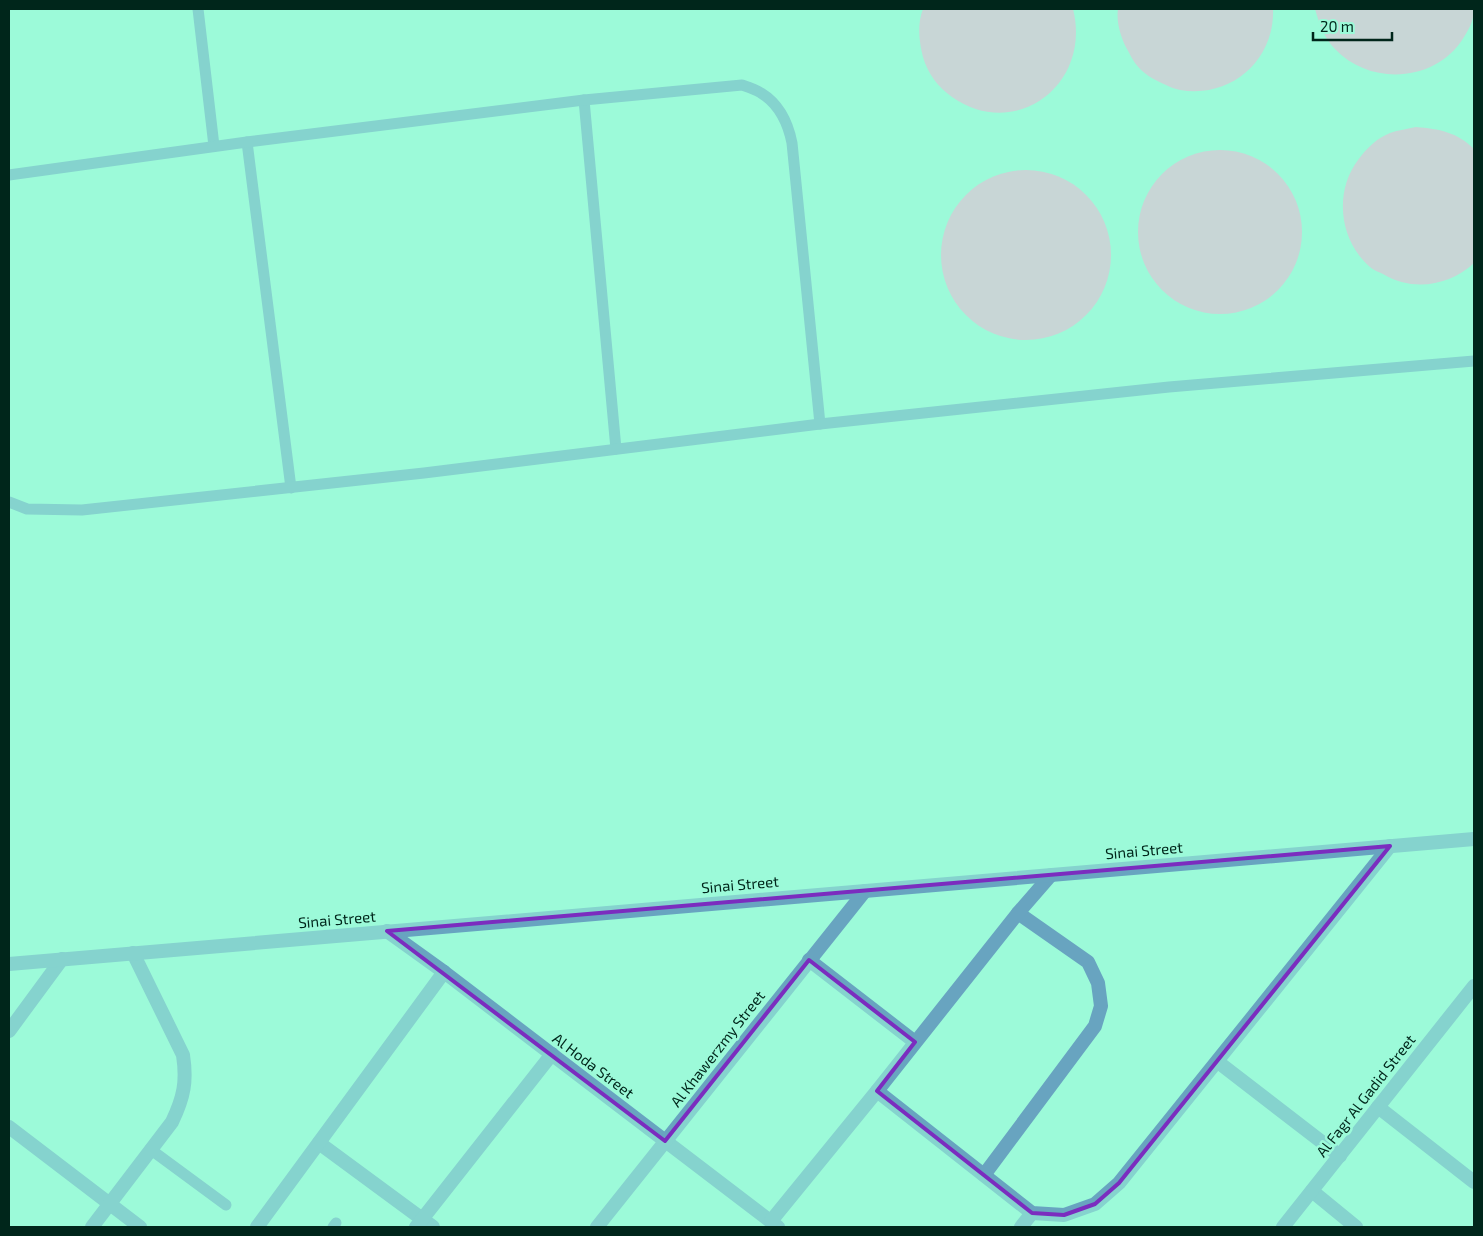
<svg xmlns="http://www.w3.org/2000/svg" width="1483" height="1236" font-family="'Exo 2',sans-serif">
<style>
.water{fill:#fcabd2}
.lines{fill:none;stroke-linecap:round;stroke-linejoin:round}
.service{stroke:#68a4c0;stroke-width:11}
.minor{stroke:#68a4c0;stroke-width:14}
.tertiary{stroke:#68a4c0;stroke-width:14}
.marked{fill:none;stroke:#7b2cbf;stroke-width:4;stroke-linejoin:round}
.labels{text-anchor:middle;stroke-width:5;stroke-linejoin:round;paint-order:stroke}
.street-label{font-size:15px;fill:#00261b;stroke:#9cfad9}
</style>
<rect width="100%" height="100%" fill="#9cfad9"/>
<!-- water -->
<g class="water">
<path d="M923,9h150c19,75 -57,133 -121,88 -14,-10 -24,-23 -29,-40 -4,-15 -6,-33 0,-48z"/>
<path d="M1118,9h155c2,51 -42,90 -93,81 -5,-1 -10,-3 -14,-5 -12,-5 -24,-12 -31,-22 -3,-4 -5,-9 -8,-14 -6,-11 -11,-27 -9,-40z"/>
<path d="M1315,9h159c0,11 -4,18 -10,28 -27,45 -93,50 -129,12 -11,-11 -16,-26 -20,-40z"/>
<path d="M1416,127c23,2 41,5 58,22v114c-25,23 -61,29 -91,11 -4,-2 -10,-4 -13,-7 -31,-27 -36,-75 -12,-107 8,-11 19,-22 32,-27 8,-3 18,-4 26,-6z"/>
<circle cx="1220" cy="232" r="82"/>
<circle cx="1026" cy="255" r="85"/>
</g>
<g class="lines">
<!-- service -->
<g class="service">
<polyline points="198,9 214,146"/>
<polyline points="584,100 616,449"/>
<polyline points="247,142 291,488"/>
<path d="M9,175l238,-33 337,-42 158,-15c6,2 13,4 19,8 18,11 27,30 31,50l28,281"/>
<polyline points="9,502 27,509 82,510 424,473 820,424 1169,387 1474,361"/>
<polyline points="150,1149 226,1205"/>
<polyline points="333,1227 336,1223"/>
</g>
<!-- minor -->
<g class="minor">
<polyline points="387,931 444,972 778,1227"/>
<polyline points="809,960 915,1042"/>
<polyline points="9,1031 62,959"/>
<polyline points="1218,1062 1340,1156"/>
<polyline points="877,1091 1032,1213 1064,1215 1095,1204 1119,1183 1390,846"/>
<polyline points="1378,1107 1474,1182"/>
<polyline points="9,1127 140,1227"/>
<polyline points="319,1143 433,1227"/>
<polyline points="984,1175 1095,1026 1101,1006 1098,983 1088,962 1018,913"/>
<polyline points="1312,1191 1356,1227"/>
<polyline points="771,1221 877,1091 1018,913 1051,875"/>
<path d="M92,1227l80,-105c12,-25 15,-41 11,-67l-50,-102"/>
<polyline points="257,1227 444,972"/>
<polyline points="416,1227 552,1054"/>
<polyline points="597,1227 865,891"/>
<polyline points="1021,1227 1032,1213"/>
<polyline points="1283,1227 1474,986"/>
</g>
<!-- tertiary -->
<polyline class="tertiary" points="9,964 1474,839"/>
</g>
<!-- marked area -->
<path d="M0 0H1483V1236H0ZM1390,846l-271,337 -24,21 -31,11 -32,-2 -155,-122 38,-49 -106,-82 -144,181 -278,-210z" fill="#9cfad9" fill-opacity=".55" fill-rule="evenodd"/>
<path class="marked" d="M1390,846l-271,337 -24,21 -31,11 -32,-2 -155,-122 38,-49 -106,-82 -144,181 -278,-210z"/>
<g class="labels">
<!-- street labels -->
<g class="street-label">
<text transform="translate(1144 851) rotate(-5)" y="5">Sinai Street</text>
<text transform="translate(740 885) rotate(-5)" y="5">Sinai Street</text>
<text transform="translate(337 920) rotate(-5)" y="5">Sinai Street</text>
<text transform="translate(718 1049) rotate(-52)" y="5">Al Khawerzmy Street</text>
<text transform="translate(593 1066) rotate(37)" y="5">Al Hoda Street</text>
<text transform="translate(1366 1096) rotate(-52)" y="5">Al Fagr Al Gadid Street</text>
</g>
</g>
<!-- border -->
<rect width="1483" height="1236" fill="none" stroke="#00261b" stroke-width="20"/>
<!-- scale -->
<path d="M1313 32v8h79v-8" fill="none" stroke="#00261b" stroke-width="2.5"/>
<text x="1320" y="32" font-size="15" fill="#00261b" stroke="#9cfad9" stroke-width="4" paint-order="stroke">20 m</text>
</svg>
